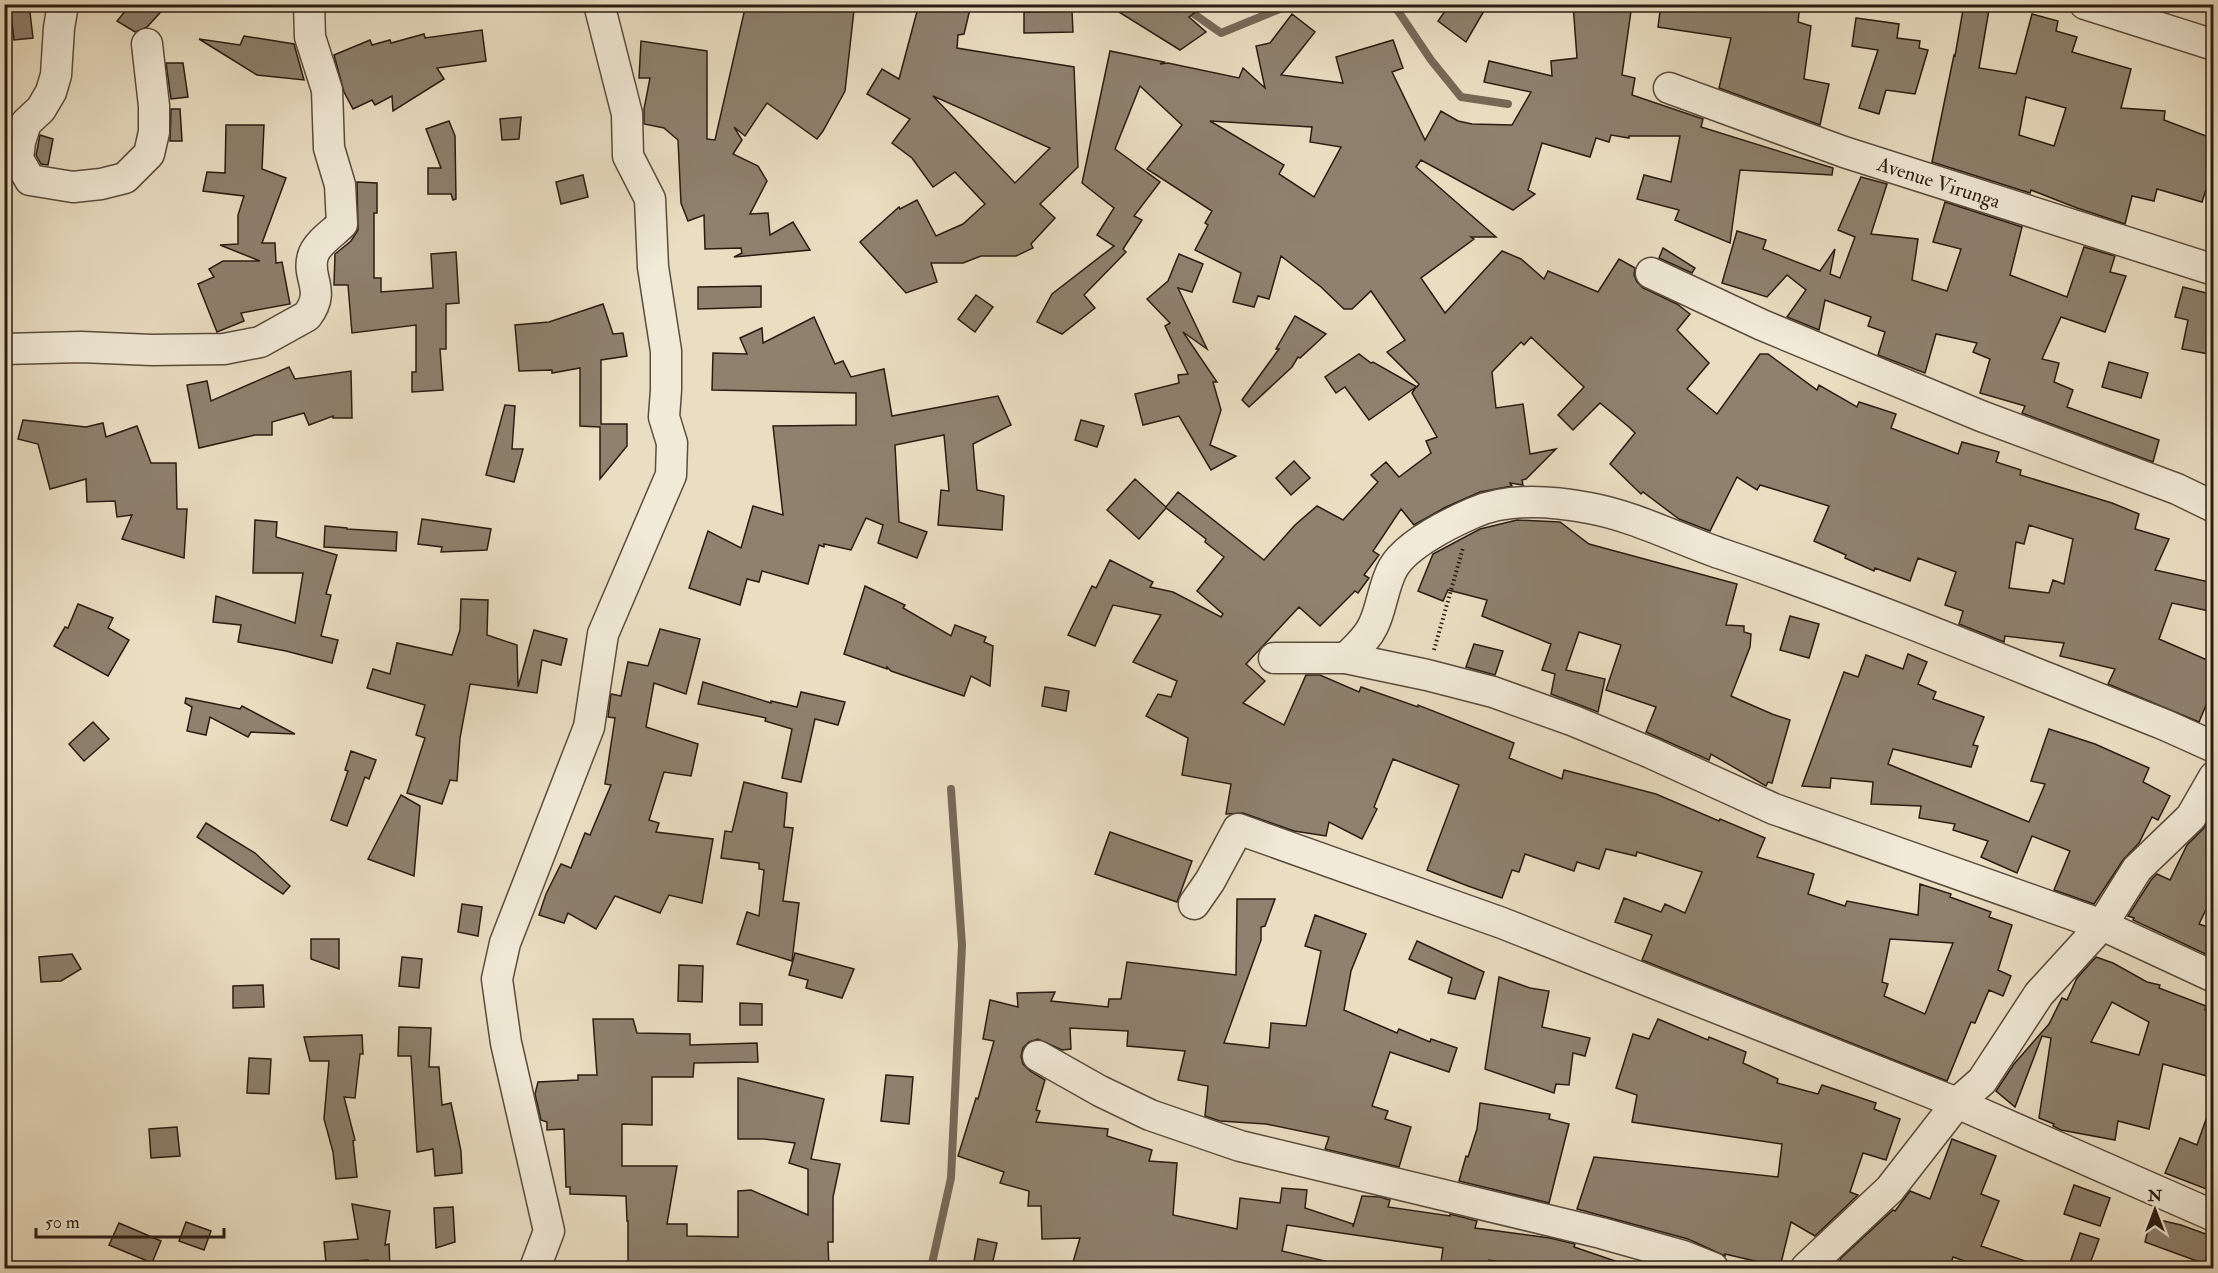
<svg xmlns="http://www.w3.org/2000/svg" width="2218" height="1273" font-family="'IM FELL Double Pica',serif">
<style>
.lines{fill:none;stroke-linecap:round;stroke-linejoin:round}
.stream{stroke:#776958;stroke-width:8}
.building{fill:#8e816e;stroke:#2b1c13;stroke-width:1.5;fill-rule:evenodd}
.minor-casing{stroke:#5b4c3f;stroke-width:33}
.path{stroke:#2b1c13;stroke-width:4;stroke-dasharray:1.5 3;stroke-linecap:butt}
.minor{stroke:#f1ead7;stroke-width:30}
.labels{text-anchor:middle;stroke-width:6;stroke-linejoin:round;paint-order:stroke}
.street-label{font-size:20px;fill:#2b1c13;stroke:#f1ead7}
</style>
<rect width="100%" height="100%" fill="#eadec2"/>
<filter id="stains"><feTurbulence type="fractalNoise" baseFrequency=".00333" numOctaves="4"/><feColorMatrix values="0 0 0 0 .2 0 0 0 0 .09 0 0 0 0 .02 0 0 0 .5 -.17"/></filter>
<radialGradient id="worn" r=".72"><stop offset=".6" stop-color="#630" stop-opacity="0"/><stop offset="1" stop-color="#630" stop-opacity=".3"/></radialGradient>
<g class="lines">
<!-- stream -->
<g class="stream">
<polyline points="1390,4 1396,8 1431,60 1461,97 1508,104"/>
<polyline points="1187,9 1221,33 1292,4"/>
<polyline points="931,1268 951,1178 962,945 951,789"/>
</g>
</g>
<!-- building -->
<g class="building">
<polygon points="29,4 33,38 14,40 10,6"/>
<polygon points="131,4 168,4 147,27 135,32 117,21"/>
<polygon points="746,4 807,4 854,10 845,91 823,131 817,139 767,103 745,136 734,127 742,140 733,154 758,166 767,181 750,214 768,213 770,235 793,222 810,250 734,257 742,253 741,248 705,249 704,215 688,221 681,203 678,140 664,128 644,124 644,109 650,78 639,78 641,41 707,51 707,139 715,140"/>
<path d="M919,4h32l19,5 -6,25 -6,1 -1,13 117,19 4,100 -38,37 15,14 -24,26 2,4 -17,8h-35l-18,7h-32l6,19 -31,11 -46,-51 39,-35 1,2 17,-9 19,36 27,-12 22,-20 -30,-32 -22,15 -21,-29 -20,-15 18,-24 -43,-25 15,-25 17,10zM933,96l117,52 -35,35z"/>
<polygon points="1106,4 1206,4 1189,17 1206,32 1180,50"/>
<polygon points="1450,4 1488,4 1466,42 1438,21"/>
<path d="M1573,4h59l-10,71 13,3 -3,17 71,24 -2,8 132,41 -1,7 -92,-5 -10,73 -55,-23 4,-10 -42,-11 7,-24 27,7 9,-46h-51v2l-18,-3 -2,7 -13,-4 -6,19 -48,-14 -14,47 7,4 -22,16 -92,-50 -5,7 80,70h-25l3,2 -53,39 24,35 57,-62 19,8 23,20 4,-8 50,21 21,-33 16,9 -1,7 3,7 6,6 34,16 13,10 -13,16 32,33 -22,26 30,25 43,-60h8l49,36 2,-5 38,22 2,-5 37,12 -5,14 67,26 4,-12 37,10 -3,10 25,8 -1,5 92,28 27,11 -4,15 34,10 -14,31 59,13v29l-42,-9 -13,36 55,24v43l-7,-3 -8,19 -91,-38 7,-15 -55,-13 4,-13 -59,-7 -1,6 -45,-18 4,-13 -18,-6 11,-33 -38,-14 -8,23 -35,-13 -1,3 -29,-13 1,-3 -32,-14 15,-35 -69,-21 -3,5 -20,-13 -27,54 -31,-12 -36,-27 -2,2 -31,-30 25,-31 -6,-6 -29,-24 -27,27 -15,-15 26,-28 -53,-50 -7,8 -3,-3 -29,30 4,36 27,-4 7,50 26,-5 -30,30 -4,1 1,5 -13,-2 2,3 -32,6 -36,16 -30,17 -13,-16 -28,42 6,4 -15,20 5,3 -11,15 -3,-2 -35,35 -21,-19 -53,57 19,17 -22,22 41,22 22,-50h14l39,17 2,-5 57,20v-2l96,38 -5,15 53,21 2,-9 92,24 63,27 1,-2 45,19 -8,19 57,17 -6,20 37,12 2,-5 71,14 2,-31 31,10 -1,3 41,15 -2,5 23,8 -14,45 13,6 -8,20 -14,-6 -14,33 -4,-1 -24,59 -305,-121 10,-25 -37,-13 9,-24 37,14 4,-8 20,9 17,-41 -65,-20 -1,4 -30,-7 -7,20 -22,-7 -3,9 -49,-17 -6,18 -7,-2 -10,28 -34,-12 -41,-16 32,-85 -66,-26 -19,48 3,2 -15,30 -33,-17 -3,14 -32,-5 -51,-18 -17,1 5,-30 -49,-9 6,-37 -42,-22 12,-22 13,3 6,-16 -44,-19 28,-47 -48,-10 -18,41 -27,-11 24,-49 4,2 14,-28 43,22 -3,5 23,5 48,25 2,-3 -26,-23 27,-34 -19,-15 1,-3 -40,-31 -27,31 -32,-29 28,-31 31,28 12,-15 86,68 31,-35 22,-19 26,14 35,-38 -7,-7 15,-13 13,15 32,-24 -5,-12 11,-4 -25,-44 4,-6 -47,33 -24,-33 -9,6 -11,-16 34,-23 12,9 2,-1 44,25 2,-3 -32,-32 18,-12 -34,-49 -19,18h-8l-23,-22 -40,-31 -12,43 -11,-3 -4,11 -21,-5 8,-29 -46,-23 13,-25 -3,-2 7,-12 -65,-42 35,-44 -42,-39 -25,63 45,33 -26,34 8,4 -19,29 3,3 -42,43 11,13 -33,26 -25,-12 15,-28 62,-48 -17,-11 17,-27 -32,-25 28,-132 54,11 -4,2 8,-1 71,15 4,-10 22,20 -9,-42 14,-3 22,-29 23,18 -34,43 62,8 -7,-26 57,-17 10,28 -11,4 33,68 16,-29 17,10 14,3 40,1 19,-33 -47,-10 5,-21 63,15 -1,-15 26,-3zM1210,121l102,6 -2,15 31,5 -27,50 -35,-23 5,-9zM2029,525l44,14 -9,45 -11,-4 -4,13 -40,-5 7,-46 8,2zM1890,939l63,4 -28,71 -41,-18 4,-12 -6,-2z"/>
<polygon points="1661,4 1800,4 1798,22 1811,26 1804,79 1829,84 1820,125 1719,88 1731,38 1658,27"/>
<path d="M1964,4h26l-11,64 37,6 16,-60 26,7 -2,10 21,6 -5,15 59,17 -10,39 44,3 -1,9 50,19v18l-7,19 3,1 -8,25 -45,-13 -3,12 -22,-5 -7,28 -48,-16 -46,-18 -1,3 -98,-31 22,-107 1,1zM2026,97l40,11 -12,38 -35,-11z"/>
<polygon points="1072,11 1073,32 1024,33 1024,12"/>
<polygon points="1856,18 1899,24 1897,38 1920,41 1919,48 1928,50 1915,94 1886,90 1879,114 1859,108 1878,50 1852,46"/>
<polygon points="482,30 486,61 437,68 444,79 393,111 392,96 375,105 372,100 353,109 344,92 334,55 370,40 372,45 390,40 391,43 424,34 425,38"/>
<polygon points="244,36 294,44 304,80 257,75 199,39 240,45"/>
<polygon points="166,63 183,63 188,97 171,99"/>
<polygon points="171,109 180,109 182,141 170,141"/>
<polygon points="521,117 519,139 502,140 500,119"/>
<polygon points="449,121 455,136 456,199 453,200 451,194 428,194 428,168 441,168 426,129"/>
<polygon points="226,125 264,125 262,169 286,178 262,243 275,243 276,263 282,262 290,304 241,313 244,321 217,332 198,284 214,277 209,269 223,261 260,261 220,245 238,244 238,215 244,196 203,191 207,172 225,173"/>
<polygon points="40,135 53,139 48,165 41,164 36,155"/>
<polygon points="583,175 588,197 561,204 556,182"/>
<polygon points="1861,177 1887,184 1871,234 1918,239 1912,280 1947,291 1961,249 1933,242 1945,202 2022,227 2010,275 2067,297 2084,247 2115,256 2110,272 2126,276 2105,332 2061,317 2042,359 2059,363 2054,382 2073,390 2067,407 2159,440 2153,462 2022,413 2025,406 1980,393 1990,359 1973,352 1977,343 1936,334 1925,373 1878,355 1885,332 1868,326 1871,317 1825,300 1819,330 1787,317 1806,290 1787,275 1767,297 1722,283 1737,231 1766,240 1763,249 1820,271 1835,249 1830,274 1840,278 1855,237 1838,230"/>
<polygon points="357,182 377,183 377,213 374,213 374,278 381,278 381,292 433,288 431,254 456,252 459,303 446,304 446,349 440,349 443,390 412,392 412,372 416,372 416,325 352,333 348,285 334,285 335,254 351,241 358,230"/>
<polygon points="1663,248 1695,268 1692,273 1659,258"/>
<polygon points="1179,254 1203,264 1192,292 1178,288 1207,349 1183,332 1217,382 1213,382 1221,410 1210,445 1236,456 1211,470 1179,416 1143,425 1135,394 1179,383 1178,375 1188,374 1165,326 1170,323 1147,299 1168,281"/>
<polygon points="761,286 761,307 698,309 698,287"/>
<polygon points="2183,287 2214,295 2214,355 2182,349 2188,320 2175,317"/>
<polygon points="976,295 993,307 975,332 958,319"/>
<polygon points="603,304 613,334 623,333 627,356 601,360 601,424 627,424 627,446 600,479 600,427 580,426 580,368 552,373 552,370 519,371 515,325 549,322"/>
<polygon points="1295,316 1326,334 1300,358 1298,357 1292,367 1249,407 1242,400 1279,349 1276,349"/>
<polygon points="814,317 835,364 843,361 851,377 884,369 892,416 998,396 1011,425 973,444 977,490 1004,496 1002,530 938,525 941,490 949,491 944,435 895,445 899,522 927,532 917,558 878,543 883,525 866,518 851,550 824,544 824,547 819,545 808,584 762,571 759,582 747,579 740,605 689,588 708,531 741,548 753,506 783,515 773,426 856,425 856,393 712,390 713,353 747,354 740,338 762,328 763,343"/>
<polygon points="2109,362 2148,373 2141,398 2102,387"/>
<polygon points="289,367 295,379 351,371 352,418 333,418 333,416 309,425 304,413 272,422 272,435 255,435 199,448 187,385 207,381 211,401"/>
<polygon points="505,405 515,406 512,449 523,449 514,482 486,475"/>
<polygon points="23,420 86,427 103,423 106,437 137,426 151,463 176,463 177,509 187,509 184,558 122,539 132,515 117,517 115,501 87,502 86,479 50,489 38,444 18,439"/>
<polygon points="1081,420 1104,426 1097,447 1075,440"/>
<polygon points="1294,461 1310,478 1291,495 1276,478"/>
<polygon points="422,519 491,529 487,550 441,552 442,547 418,544"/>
<polygon points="255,520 277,522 276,537 337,555 326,594 331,595 321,636 338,640 332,663 286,651 238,642 241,625 213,622 216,596 295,623 303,573 253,573"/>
<polygon points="1517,520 1560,522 1589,544 1737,584 1726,625 1744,626 1744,632 1751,634 1750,647 1731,696 1772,714 1790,720 1772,783 1768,782 1766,786 1711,754 1709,760 1646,732 1656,707 1606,690 1621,645 1579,632 1566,670 1605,679 1598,712 1551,694 1555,674 1542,670 1551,644 1482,616 1487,600 1448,590 1443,601 1418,591 1433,554 1480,529"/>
<polygon points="325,526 347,528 347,529 397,532 396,551 324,547"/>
<polygon points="865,586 905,605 903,608 951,636 955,625 986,637 984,642 993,646 990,686 971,676 964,696 891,671 887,667 887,669 844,654"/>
<polygon points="461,599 488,600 487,635 517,645 518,687 534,630 567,639 561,665 542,660 537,693 470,684 460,738 457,781 450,780 442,804 407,793 425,738 416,735 425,705 367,688 373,669 390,674 397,643 452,655 460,630"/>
<polygon points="78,604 113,618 108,628 129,640 108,676 54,646 65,627 68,628"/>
<polygon points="1790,616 1819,624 1809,658 1780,650"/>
<polygon points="660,629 700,639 686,694 654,683 646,727 698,744 691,776 664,772 649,820 659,823 656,832 713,839 702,903 669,895 660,913 615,896 596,929 568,913 564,923 539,915 546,894 561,864 571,868 585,833 590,835 611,785 605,784 615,718 608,717 611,694 621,696 628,662 648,666"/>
<polygon points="1474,644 1503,651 1495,675 1466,667"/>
<polygon points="1908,654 1927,662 1918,684 1936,692 1933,699 1984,717 1973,745 1978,746 1971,767 1893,749 1888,764 2029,822 2045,784 2031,781 2049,729 2095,744 2149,768 2143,782 2170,796 2158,820 2152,817 2139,843 2123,860 2094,904 2054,890 2070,851 2032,836 2017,873 1981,857 1988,841 1953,830 1955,824 1919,818 1921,806 1871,804 1873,782 1831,778 1830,788 1802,786 1844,672 1858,677 1866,655 1903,669"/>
<polygon points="703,682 771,703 771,701 797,707 801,692 845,702 838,725 815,719 801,782 782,778 792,729 765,721 766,718 698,704"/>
<polygon points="1045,687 1069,691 1066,711 1042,706"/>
<polygon points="186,698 240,709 242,706 295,734 251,732 248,737 210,717 206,735 187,731 192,707 185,703"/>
<polygon points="93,722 109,739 84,761 69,744"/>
<polygon points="351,751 376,760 369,779 365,777 347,826 331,820 348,771 345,770"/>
<polygon points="744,782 787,793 784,827 793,828 783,901 799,903 792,961 737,944 747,912 759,916 764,870 759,869 759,863 721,858 725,831 732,832"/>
<polygon points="401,795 420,806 414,876 368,859"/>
<polygon points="2214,812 2214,893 2199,924 2214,929 2214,958 2133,920 2134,918 2128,916 2151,880 2157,874 2170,880 2187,845 2203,829"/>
<polygon points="206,823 255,853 290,886 283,894 197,837"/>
<polygon points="1110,832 1192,861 1177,902 1095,874"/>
<polygon points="1237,899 1275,899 1265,926 1261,927 1261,940 1224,1043 1269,1048 1271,1023 1306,1026 1321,951 1305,946 1315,915 1366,934 1351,971 1344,1010 1397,1033 1399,1029 1430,1042 1431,1039 1457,1048 1449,1072 1390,1052 1372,1106 1388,1111 1385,1119 1411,1127 1399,1167 1325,1149 1329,1137 1266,1124 1220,1121 1205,1116 1208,1086 1178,1080 1185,1051 1127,1046 1128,1031 1070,1028 1071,1049 1062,1050 1038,1039 1029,1042 1023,1048 1021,1056 1023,1064 1030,1071 1045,1080 1036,1110 1040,1111 1036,1122 1108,1129 1107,1136 1152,1150 1149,1161 1177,1163 1173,1215 1237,1229 1240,1198 1280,1203 1282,1188 1307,1190 1305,1208 1353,1224 1353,1227 1362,1196 1380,1197 1390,1200 1388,1207 1450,1216 1450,1214 1477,1221 1475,1228 1550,1238 1575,1244 1574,1247 1627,1265 1626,1269 1541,1269 1489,1260 1487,1269 1440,1269 1443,1248 1287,1225 1282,1251 1325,1261 1324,1269 1071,1269 1080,1238 1042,1239 1041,1206 1028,1206 1029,1191 1000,1183 1004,1172 958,1156 976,1098 978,1099 994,1041 983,1039 990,1000 1018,1007 1017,993 1055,992 1051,1001 1108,1007 1109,999 1121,999 1127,962 1236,975"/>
<polygon points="462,904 482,907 478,936 458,932"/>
<polygon points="311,939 339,939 339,969 311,959"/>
<polygon points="1417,941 1484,972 1475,999 1448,993 1452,978 1409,959"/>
<polygon points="795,953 854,969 842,998 806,988 808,980 789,975"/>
<polygon points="72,954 81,969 61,981 41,982 39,957"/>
<polygon points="402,957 422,959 419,988 399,986"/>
<path d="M2096,957l17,6 34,19 13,3 -1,3 47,18 -1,4 9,2v66l-51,-14 -14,65 -31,-8 -3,19 -54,-10 -8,-4 1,-2 -15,-6 12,-80 -9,-2 -27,71 -19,-16 18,-27 35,-40 13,-26 5,2 10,-22zM2112,1002l37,20 -10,33 -48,-13z"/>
<polygon points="679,965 703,966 702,1002 678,1001"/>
<polygon points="1499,977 1530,988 1549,991 1542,1027 1590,1038 1585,1056 1573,1053 1569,1085 1556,1084 1554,1093 1485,1069"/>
<polygon points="263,985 264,1007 233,1008 233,986"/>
<polygon points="740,1003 762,1004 762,1025 740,1025"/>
<polygon points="593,1019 633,1019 637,1033 690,1034 690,1045 757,1043 758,1062 694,1063 693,1077 652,1077 652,1125 622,1124 622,1166 677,1166 667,1224 687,1224 687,1236 738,1237 738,1191 751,1190 808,1215 808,1169 789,1163 795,1143 764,1139 738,1139 738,1078 824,1099 811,1159 840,1164 833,1197 833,1242 828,1242 829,1269 628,1269 628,1221 627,1221 626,1196 570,1194 570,1187 566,1187 564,1129 547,1130 547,1122 541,1120 535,1094 538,1082 578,1080 578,1075 597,1075"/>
<polygon points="1658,1019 1708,1040 1709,1037 1746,1052 1743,1063 1778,1079 1777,1083 1818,1094 1822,1085 1876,1103 1874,1109 1900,1119 1886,1160 1863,1153 1850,1192 1858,1195 1815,1236 1791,1222 1780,1267 1725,1254 1725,1256 1688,1239 1577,1209 1594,1157 1778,1177 1782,1144 1632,1122 1637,1095 1616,1088 1633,1034 1649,1039"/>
<polygon points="399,1027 431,1028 429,1067 439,1067 442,1105 451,1103 461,1151 462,1173 435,1176 433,1149 417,1152 411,1056 398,1056"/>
<polygon points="362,1035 363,1054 360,1054 355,1098 344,1097 355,1140 353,1141 357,1177 336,1179 333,1152 324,1119 329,1061 310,1061 304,1037"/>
<polygon points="249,1058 271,1059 269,1094 247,1093"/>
<polygon points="886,1075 913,1077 909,1124 881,1121"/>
<polygon points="1480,1103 1550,1114 1549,1119 1569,1124 1549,1203 1459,1181 1466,1156 1468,1157 1477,1129"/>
<polygon points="2210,1108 2214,1108 2214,1192 2165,1173 2180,1138 2197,1145"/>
<polygon points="177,1127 180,1156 151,1158 149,1129"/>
<polygon points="1952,1139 1996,1156 1981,1194 1999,1201 1981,1246 2037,1265 2036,1269 1987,1269 1953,1257 1949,1269 1836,1269 1841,1258 1893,1210 1895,1211 1910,1191 1930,1199"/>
<polygon points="2074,1185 2110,1198 2100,1226 2064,1214"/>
<polygon points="352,1204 390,1211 385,1245 389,1244 390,1269 368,1269 368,1260 326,1263 324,1242 358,1239"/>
<polygon points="453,1207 455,1242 436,1248 434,1208"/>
<polygon points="2151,1218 2181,1225 2214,1237 2205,1264 2145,1242"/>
<polygon points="186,1222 211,1231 204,1250 179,1241"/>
<polygon points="119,1223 161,1241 152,1263 109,1245"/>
<polygon points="2080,1233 2099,1239 2088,1269 2068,1269"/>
<polygon points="978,1239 997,1243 992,1265 974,1261"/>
</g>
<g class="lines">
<defs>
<g id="minor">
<polyline points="63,4 59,28 56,75 51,92 41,109 26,123 20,142 18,159 30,180 73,187 101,184 125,178 149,154 154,132 154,106 147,44"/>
<polyline points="2085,4 2214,45"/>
<path id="s1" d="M1669,88l175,64 370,118"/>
<polyline points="1651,273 1762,325 1981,416 2177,489 2214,507"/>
<path d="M4,349l77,-2 71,3 72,-1 36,-7 47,-26c20,-26 -1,-38 6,-60 3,-12 20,-23 29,-32l-2,-39 -11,-37 -2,-58 -17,-53 -1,-33"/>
<polyline points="1274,658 1346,658 1427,675 1493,692 1574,721 1651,753 1774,809 2102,925 2214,977"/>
<path d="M1346,658c10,-10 21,-19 27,-32 9,-18 10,-40 20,-58 13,-23 55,-44 80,-55 35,-16 79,-12 116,-5 45,8 89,31 133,46 150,51 296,113 443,171l49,22"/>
<polyline points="1194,904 1210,881 1238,829 1502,923 1957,1103 2214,1216"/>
<polyline points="1038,1056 1100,1091 1150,1115 1240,1146 1601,1233 1683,1256 1713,1268"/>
<polyline points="535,1268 549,1231 506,1043 497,979 505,943 589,727 603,634 671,475 672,443 664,417 666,390 666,351 653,267 650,199 628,156 627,114 599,4"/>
<polyline points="1806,1268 1890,1189 1957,1103 1982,1081 2039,994 2102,925 2137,869 2191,817 2214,777"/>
</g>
</defs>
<!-- minor casing -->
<use href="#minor" class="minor-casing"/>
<!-- path -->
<polyline class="path" points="1434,650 1463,548"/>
<!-- minor -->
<use href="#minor" class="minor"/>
</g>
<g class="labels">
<!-- street labels -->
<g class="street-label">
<text dy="7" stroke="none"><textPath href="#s1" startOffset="286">Avenue Virunga</textPath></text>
</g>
</g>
<!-- margin -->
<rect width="2218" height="1273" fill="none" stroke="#eadec2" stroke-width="24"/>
<rect x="6" y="6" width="2206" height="1261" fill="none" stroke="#2b1c13" stroke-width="3"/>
<rect x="12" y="12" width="2194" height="1249" fill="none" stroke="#2b1c13" stroke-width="1.5"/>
<!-- north arrow -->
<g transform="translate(2155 1210)" stroke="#f1ead7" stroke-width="4.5" paint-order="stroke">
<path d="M0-4.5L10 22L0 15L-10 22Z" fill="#2b1c13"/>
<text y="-9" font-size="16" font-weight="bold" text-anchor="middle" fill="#2b1c13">N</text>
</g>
<!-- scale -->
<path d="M36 1228v9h188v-9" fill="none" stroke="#2b1c13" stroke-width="3"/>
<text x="45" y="1228" font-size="18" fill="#2b1c13" stroke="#f1ead7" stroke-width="4.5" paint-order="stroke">50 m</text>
<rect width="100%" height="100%" filter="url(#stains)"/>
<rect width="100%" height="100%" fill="url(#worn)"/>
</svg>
